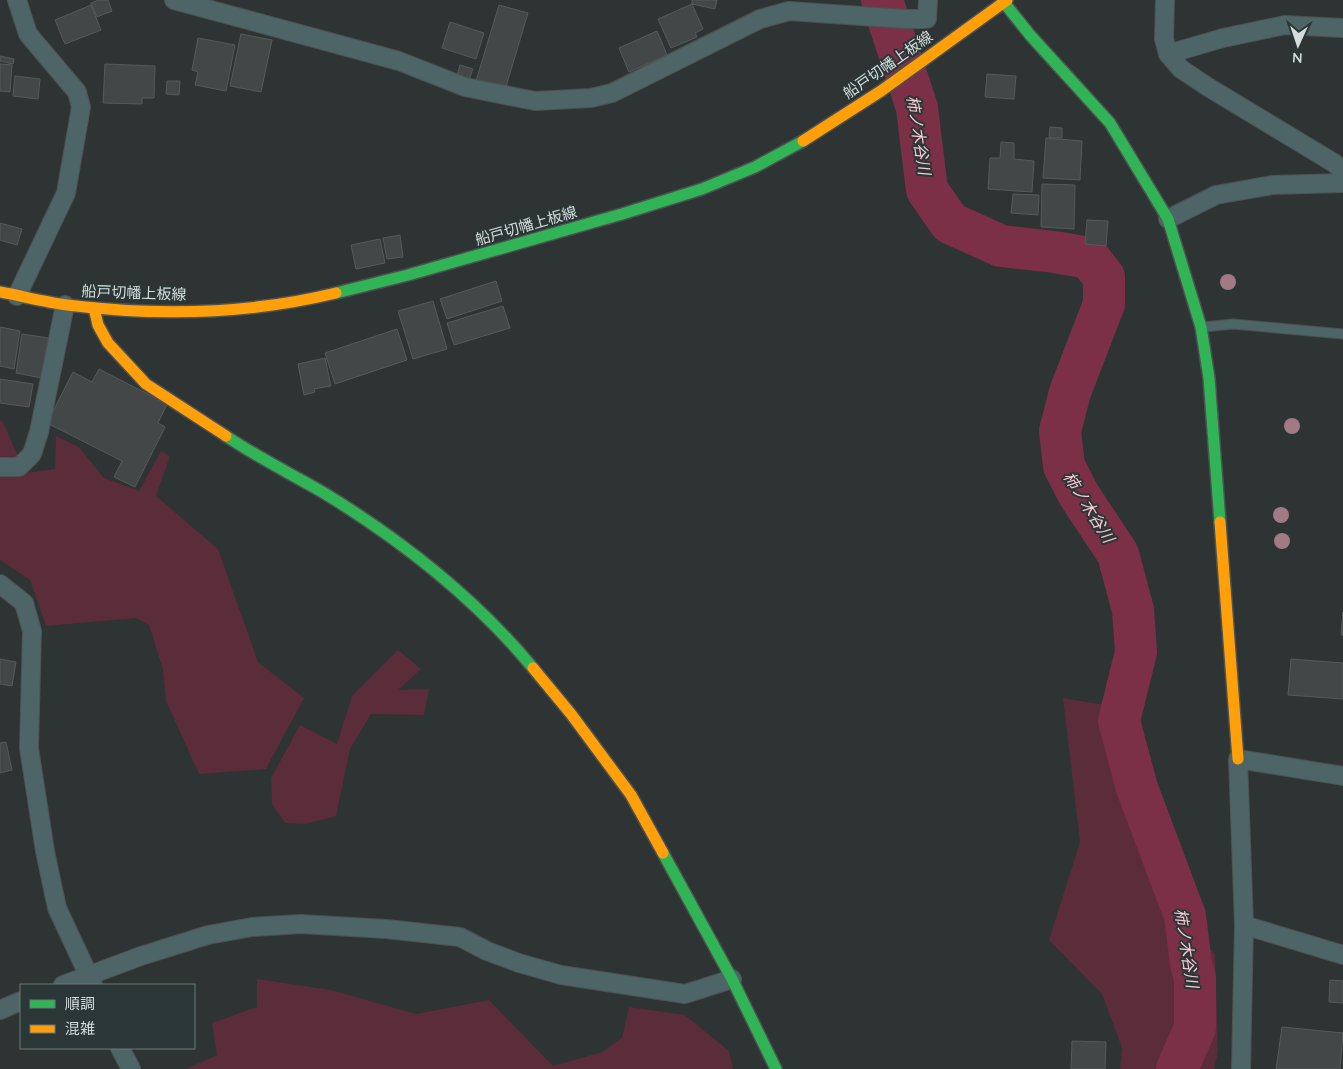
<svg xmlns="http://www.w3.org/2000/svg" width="1343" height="1069" font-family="Quicksand,'Noto Sans JP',sans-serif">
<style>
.green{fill:#5b2c3a}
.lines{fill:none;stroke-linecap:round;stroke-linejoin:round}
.river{stroke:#7b3048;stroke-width:42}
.building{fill:#434747;stroke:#565a5a}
.lane-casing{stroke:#4d5151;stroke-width:11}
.street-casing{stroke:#4d5151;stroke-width:20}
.fast-casing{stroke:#4d5151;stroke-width:14}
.slow-casing{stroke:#4d5151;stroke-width:14}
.lane{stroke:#4d6567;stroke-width:9}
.street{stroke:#4d6567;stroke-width:18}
.fast{stroke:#30b455;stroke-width:11}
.slow{stroke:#ff9f0a;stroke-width:11}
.tree{fill:#a07a84}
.labels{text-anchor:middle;stroke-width:4;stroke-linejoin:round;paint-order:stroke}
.street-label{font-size:15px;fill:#d5dcdc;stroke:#2b3636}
.water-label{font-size:16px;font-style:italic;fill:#fdcbd6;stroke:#2b3636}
</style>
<rect width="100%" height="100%" fill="#2e3333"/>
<!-- green -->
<g class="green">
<polygon points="0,420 3,422 25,473 55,469 56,436 79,447 104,478 139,491 161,451 170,456 156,496 218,549 258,662 304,698 266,769 199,774 166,701 163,670 149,625 136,618 46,626 30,580 0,560"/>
<polygon points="398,650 421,669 398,690 429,689 424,715 371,714 350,749 336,816 305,824 285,823 272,804 271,778 300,725 337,744 352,696"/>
<polygon points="1063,698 1105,705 1172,910 1215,954 1218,1052 1214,1069 1120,1069 1122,1048 1102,994 1049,940 1080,842"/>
<polygon points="257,979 331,990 416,1014 489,1000 553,1066 602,1052 622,1038 629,1007 685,1015 729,1051 733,1069 186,1069 217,1055 212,1023 257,1007"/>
</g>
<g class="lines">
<!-- river -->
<polyline class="river" points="882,0 917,108 927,190 950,223 1001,246 1054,252 1089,258 1104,277 1104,304 1070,392 1060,431 1064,466 1079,495 1118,554 1133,610 1136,652 1119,721 1137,788 1185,916 1191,964 1195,978 1195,1028 1177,1069"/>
</g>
<!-- building -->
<g class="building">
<polygon points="99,0 108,0 112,11 97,17 91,3"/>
<polygon points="692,0 717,0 715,9 692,4"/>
<polygon points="692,4 703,29 695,33 697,37 671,48 658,19"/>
<polygon points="91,5 101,30 65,44 55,20"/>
<polygon points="499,5 528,13 505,90 476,81"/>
<polygon points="450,22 484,33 476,59 442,48"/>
<polygon points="657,31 667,55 629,72 619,48"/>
<polygon points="241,34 272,40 261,92 230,86"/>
<polygon points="198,38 235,45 226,91 195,85 198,72 192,70"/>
<polygon points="0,56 14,59 13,64 0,61"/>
<polygon points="0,64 12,65 10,92 0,91"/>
<polygon points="105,64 155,66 154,98 142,98 142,104 103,103"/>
<polygon points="460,65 473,69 469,80 457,75"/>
<polygon points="987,74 1016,76 1014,99 985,97"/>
<polygon points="15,76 40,79 38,99 13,96"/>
<polygon points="167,81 180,81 179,95 166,94"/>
<polygon points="1050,127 1062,128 1062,138 1049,138"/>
<polygon points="1046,138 1082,141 1080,180 1043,178"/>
<polygon points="1001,142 1014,143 1014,159 1034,161 1032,192 988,189 990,158 1000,158"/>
<polygon points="1042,184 1075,185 1074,229 1041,227"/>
<polygon points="1013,194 1039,195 1038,215 1011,213"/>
<polygon points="1087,220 1108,221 1106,246 1085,244"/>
<polygon points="0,223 22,229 17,245 0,240"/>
<polygon points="400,235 403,257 387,259 383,238"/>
<polygon points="380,239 385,263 356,269 351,245"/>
<polygon points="496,281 502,301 447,319 440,299"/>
<polygon points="433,301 447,349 413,359 398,311"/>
<polygon points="503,306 510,328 454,345 447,323"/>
<polygon points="0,327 20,331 14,369 0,366"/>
<polygon points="397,329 407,360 335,384 325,353"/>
<polygon points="22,334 49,338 42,378 16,373"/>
<polygon points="325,358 331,386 314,389 315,392 304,395 298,364"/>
<polygon points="99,369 167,404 158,423 165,427 135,487 114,477 122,461 47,423 73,372 92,382"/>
<polygon points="0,379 33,384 29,407 0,403"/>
<polygon points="1343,612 1343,635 1341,635"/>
<polygon points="0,659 16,662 12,686 0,684"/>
<polygon points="1291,659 1343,663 1343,699 1288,695"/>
<polygon points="6,742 12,770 0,773 0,743"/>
<polygon points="1330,980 1343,981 1343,1003 1329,1002"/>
<polygon points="1282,1027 1343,1033 1340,1069 1276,1069"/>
<polygon points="1072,1041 1106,1042 1105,1069 1071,1069"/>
</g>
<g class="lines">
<defs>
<polyline id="lane" points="1204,327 1233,324 1343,334"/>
<g id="street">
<polyline points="174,0 399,61 465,87 535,101 591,98 612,93 760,19 789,11 905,19 927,19 928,0"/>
<polyline points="1165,0 1164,39 1168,54 1181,69 1208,87 1334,163 1343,171"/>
<polyline points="1168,54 1223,38 1285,25 1343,28"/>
<polyline points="1168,219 1216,195 1272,185 1343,183"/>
<polyline points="17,296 66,193 81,107 77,92 28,34 17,0"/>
<polyline points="0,467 19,467 32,454 39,432 65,305"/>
<polyline points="0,584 24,603 32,631 29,748 45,851 57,908 93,985"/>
<polyline points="1244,925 1343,955"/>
<polyline points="63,985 141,956 208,935 252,927 301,924 386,929 460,937 487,951 519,963 561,975 685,994 732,979"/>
<polyline points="0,1010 21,1001"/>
<polyline points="120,1048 131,1069"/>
<polyline points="1241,1069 1244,925 1238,759 1343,776"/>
</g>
<g id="fast">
<polyline points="1002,0 1030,35 1110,123 1168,219 1201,327 1209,378 1220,522"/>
<polyline points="336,293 408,275 622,214 702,189 755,167 803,141"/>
<path d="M226,436c31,21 65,38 98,57 77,47 151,105 209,175"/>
<polyline points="663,853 732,979 776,1069"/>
</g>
<g id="slow">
<polyline points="803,141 881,91 1007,0"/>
<path d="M0,292c22,4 45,10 67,13 89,11 183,9 269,-12"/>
<polyline points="94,308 98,325 108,343 146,384 226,436"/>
<polyline points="1220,522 1238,759"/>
<polyline points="533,668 571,714 631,795 663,853"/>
</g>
</defs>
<!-- lane casing -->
<use href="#lane" class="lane-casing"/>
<!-- street casing -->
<use href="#street" class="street-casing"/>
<!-- fast casing -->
<use href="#fast" class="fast-casing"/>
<!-- slow casing -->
<use href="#slow" class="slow-casing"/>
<!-- lane -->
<use href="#lane" class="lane"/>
<!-- street -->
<use href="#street" class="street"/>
<!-- fast -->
<use href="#fast" class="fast"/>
<!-- slow -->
<use href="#slow" class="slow"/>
</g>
<!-- trees -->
<g class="tree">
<circle cx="1228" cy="282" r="8"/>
<circle cx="1292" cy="426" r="8"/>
<circle cx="1281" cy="515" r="8"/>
<circle cx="1282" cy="541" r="8"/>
</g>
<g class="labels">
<!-- street labels -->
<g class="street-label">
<text transform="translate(888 65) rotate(-35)" y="5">船戸切幡上板線</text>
<text transform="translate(526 226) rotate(-16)" y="5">船戸切幡上板線</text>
<text transform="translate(134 293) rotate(2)" y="5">船戸切幡上板線</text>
</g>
<!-- water labels -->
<g class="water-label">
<text transform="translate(919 135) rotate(81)" y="6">柿ノ木谷川</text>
<text transform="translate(1089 507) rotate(58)" y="6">柿ノ木谷川</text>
<text transform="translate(1187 948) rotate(81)" y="6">柿ノ木谷川</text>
</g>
</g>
<!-- legend -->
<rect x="20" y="984" width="175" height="65" fill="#2b3636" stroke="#6f7878"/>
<rect x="30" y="1000" width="25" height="8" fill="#30b455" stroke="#6f7878"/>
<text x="65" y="1009" font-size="15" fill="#d5dcdc">順調</text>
<rect x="30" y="1025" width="25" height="8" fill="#ff9f0a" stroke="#6f7878"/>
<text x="65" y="1034" font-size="15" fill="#d5dcdc">混雑</text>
<!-- north arrow -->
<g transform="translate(1298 45) rotate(183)" stroke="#2b3636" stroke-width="4" paint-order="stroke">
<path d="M0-4L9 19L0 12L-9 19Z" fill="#d5dcdc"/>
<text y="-8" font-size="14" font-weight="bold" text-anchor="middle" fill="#d5dcdc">N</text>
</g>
</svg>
